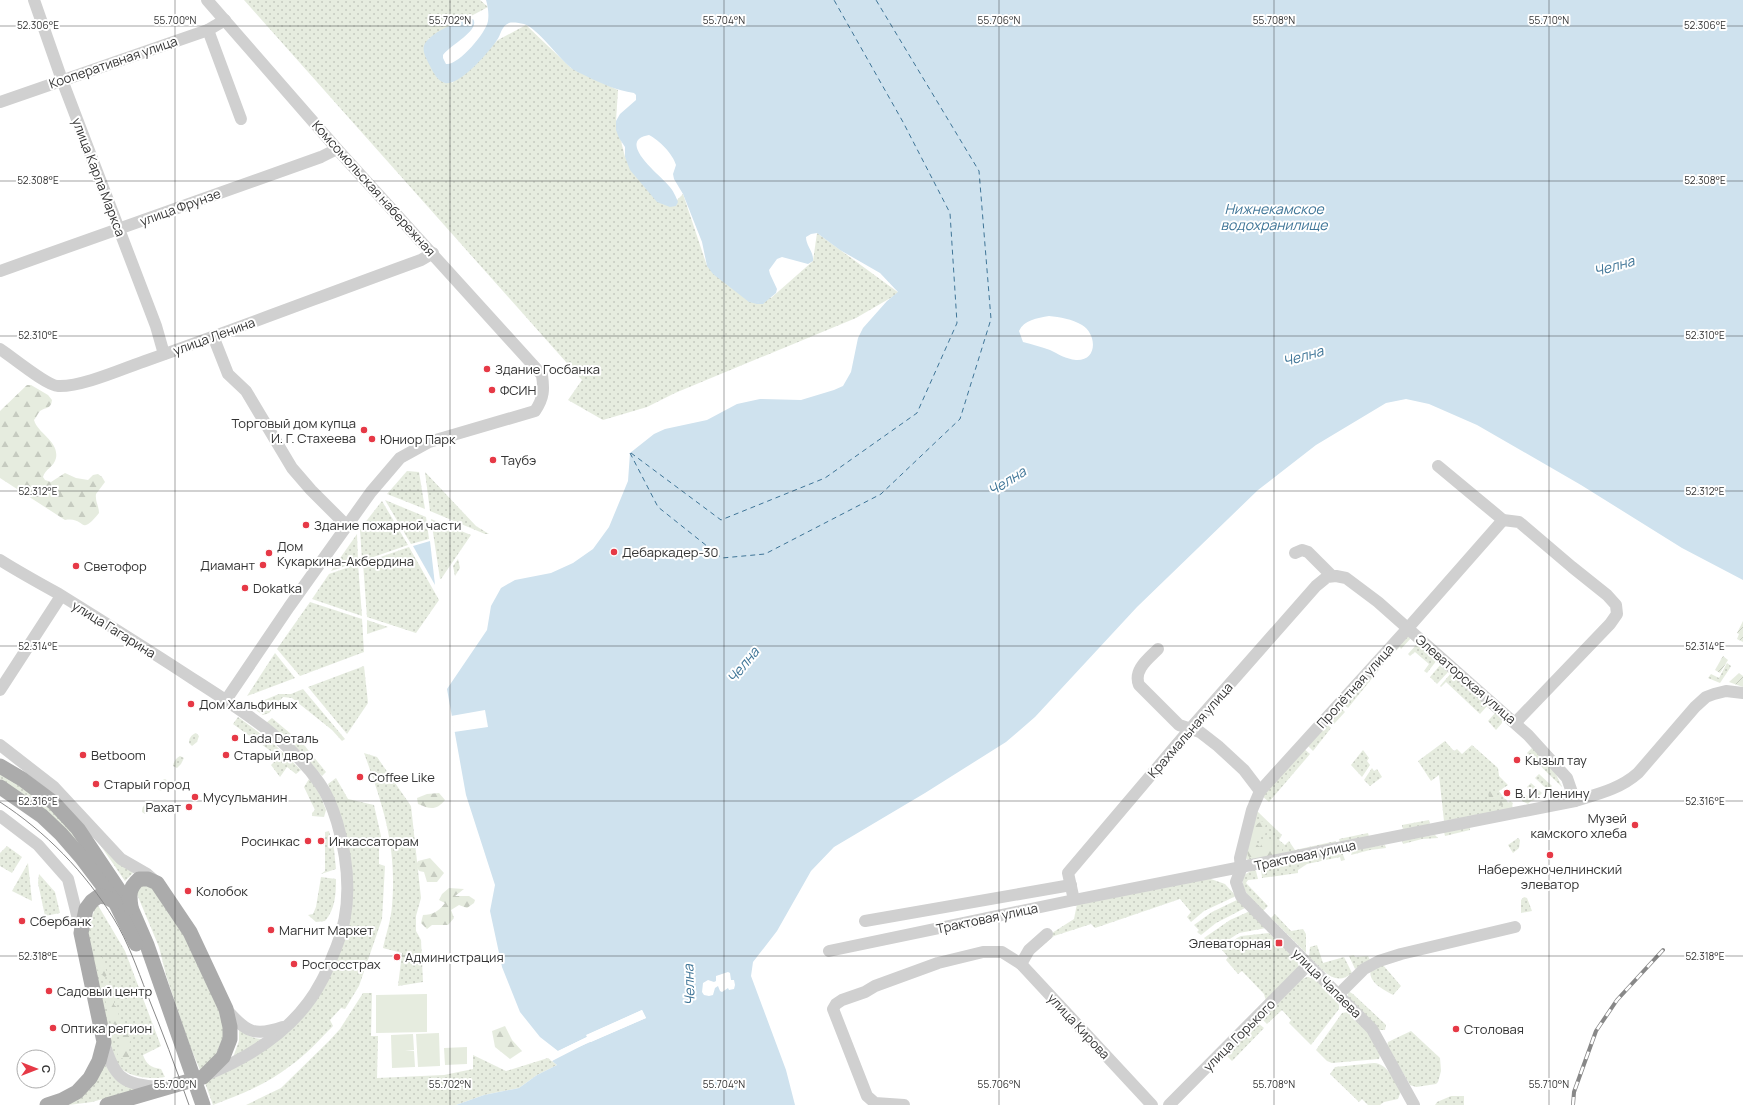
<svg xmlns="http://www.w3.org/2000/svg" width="1743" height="1105" font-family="Manrope,sans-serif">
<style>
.grass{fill:url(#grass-dots)}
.forest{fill:url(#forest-firs)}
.garden{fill:url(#garden-furrows)}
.pitch{fill:#e6ecdf}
.water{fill:#cfe2ee;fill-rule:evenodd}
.pier{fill:#fff}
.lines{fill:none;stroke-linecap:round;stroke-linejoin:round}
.ferry{stroke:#3f7597;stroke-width:1;stroke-dasharray:5 4;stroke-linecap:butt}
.minor{stroke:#d0d0d0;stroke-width:12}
.major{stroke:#ababab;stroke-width:15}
.tram{stroke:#888;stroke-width:1}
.rail-casing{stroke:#888;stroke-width:4}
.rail{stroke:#fff;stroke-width:2.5;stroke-dasharray:8;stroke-linecap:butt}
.ticks{fill:none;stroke:#333;stroke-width:1;stroke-opacity:0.45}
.poi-dot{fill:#e63946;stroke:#fff;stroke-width:1.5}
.labels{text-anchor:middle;stroke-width:4;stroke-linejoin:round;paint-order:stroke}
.street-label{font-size:13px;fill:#333;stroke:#fff}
.poi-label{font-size:13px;fill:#333;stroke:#fff;text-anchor:start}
.water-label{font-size:14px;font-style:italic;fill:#3f7597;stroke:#fff}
.ticks-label{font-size:10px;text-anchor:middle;fill:#333;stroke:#fff;stroke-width:4;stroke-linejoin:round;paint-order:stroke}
</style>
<defs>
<pattern id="grass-dots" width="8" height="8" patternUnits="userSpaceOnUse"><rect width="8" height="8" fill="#e6ecdf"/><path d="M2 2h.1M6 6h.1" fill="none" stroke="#c6cbc0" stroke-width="1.8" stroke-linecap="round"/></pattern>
<pattern id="forest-firs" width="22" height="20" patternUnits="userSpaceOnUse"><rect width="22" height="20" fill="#e6ecdf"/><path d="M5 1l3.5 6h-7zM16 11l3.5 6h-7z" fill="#c6cbc0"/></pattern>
<pattern id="garden-furrows" width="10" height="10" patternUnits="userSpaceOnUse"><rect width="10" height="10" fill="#e6ecdf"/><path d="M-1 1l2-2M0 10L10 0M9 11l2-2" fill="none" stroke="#c6cbc0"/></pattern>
</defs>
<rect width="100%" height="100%" fill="#fff"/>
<!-- grass -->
<g class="grass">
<polygon points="244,0 480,0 488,7 428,39 452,83 498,40 526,25 571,68 618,90 616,121 625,157 670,207 683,194 707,266 771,298 813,261 817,233 899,293 856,318 675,393 647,407 603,420 568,400 582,380"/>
<polygon points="407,471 419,472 425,509 387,494"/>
<polygon points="425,472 476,526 489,534 485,534 430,511"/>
<polygon points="385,500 426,517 429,539 411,544"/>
<polygon points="382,501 408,545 362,561 360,529"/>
<polygon points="431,519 471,535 441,579 440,579"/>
<polygon points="357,534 358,562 331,571"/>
<polygon points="409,547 439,600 416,633 367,617 363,563"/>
<polygon points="458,559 460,568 455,576 453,566"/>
<polygon points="358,564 362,616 312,599 329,574"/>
<polygon points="310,602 362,619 364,652 300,676 277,649"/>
<polygon points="367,620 388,627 367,634"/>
<polygon points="1407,636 1412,637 1401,649 1400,647 1390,656 1348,708 1344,704"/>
<polygon points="1418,643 1437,660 1427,673 1424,671 1429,664 1415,652 1410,656 1408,654"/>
<polygon points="275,653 295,678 247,696"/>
<polygon points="1727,663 1731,666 1730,668 1720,683 1708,678 1711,674 1719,678"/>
<polygon points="1441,664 1449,671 1437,684 1430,677"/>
<polygon points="364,666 368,703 347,734 308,687"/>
<polygon points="1452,672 1488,705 1480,714 1446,682 1441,687 1440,686"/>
<polygon points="303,689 345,739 342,741 332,730 292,698 283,697 269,713 263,715 250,706 279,694 291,694"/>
<polygon points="1341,708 1345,712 1334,724 1330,720"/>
<polygon points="1495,713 1502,718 1502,723 1496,730 1488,721"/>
<polygon points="238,717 273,743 301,770 296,774 287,767 280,777 271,765 279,757 233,724"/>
<polygon points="272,718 304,745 326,772 322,776 299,750 266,723"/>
<polygon points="1326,723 1331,728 1313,751 1307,745"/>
<path d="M196,733l3,3 -2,6 -5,4 -3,-3c0,-5 2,-8 7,-10z"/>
<polygon points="1445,741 1454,751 1457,749 1462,754 1472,745 1498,768 1499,776 1508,785 1499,791 1507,802 1512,804 1513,809 1444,821 1439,775 1431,781 1418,761"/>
<polygon points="1534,746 1554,770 1562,787 1527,753"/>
<polygon points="1303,748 1310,754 1269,802 1262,796"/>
<polygon points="1363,750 1369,758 1367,761 1370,765 1362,777 1351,765"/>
<path d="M364,753l13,4 34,49 10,92 -5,18v15l5,9 2,42 -25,4 4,-33 -19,-5c3,-14 8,-28 9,-42 5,-59 -8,-98 -28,-153z"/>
<path d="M180,756l4,2 -3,6 -4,4 -4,-2c1,-5 3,-8 7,-10z"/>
<polygon points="1372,768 1374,771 1377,769 1382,777 1370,786 1364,780"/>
<polygon points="0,773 30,793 60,817 99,867 44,809 0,779"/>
<polygon points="1539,774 1552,786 1548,790 1535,778"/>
<path d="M336,778l12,21 26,6 9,40 -4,1v18l6,2 -3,53 -23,67 -14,23 -4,-1 -11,12 3,6c-14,14 -27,29 -43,40 -23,18 -50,29 -77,39l-9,-25 101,-69 40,-86 -7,-113 -10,-28z"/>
<path d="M165,779l3,2 -2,6 -5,4 -3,-2c0,-5 2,-8 7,-10z"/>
<polygon points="309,779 318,790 326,810 324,817 312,816 312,813 315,810 304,787"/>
<polygon points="1531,783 1542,793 1538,797 1527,787"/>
<path d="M149,802l3,2 -2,6 -5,4 -3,-2c0,-5 2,-8 7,-10z"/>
<polygon points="1256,810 1282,835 1279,840 1285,845 1289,841 1295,850 1336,841 1336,843 1250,861 1245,858"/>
<polygon points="1429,820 1430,825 1403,830 1402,825"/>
<polygon points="1470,827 1470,830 1445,836 1444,832"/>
<polygon points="329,831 334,849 336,869 321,874 325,871 325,832"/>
<polygon points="1368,833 1369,837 1340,843 1339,839"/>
<polygon points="1435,835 1438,838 1422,839 1403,844 1402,840"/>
<polygon points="94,836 133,873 125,881"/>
<polygon points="1518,838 1520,840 1519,848 1513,853 1508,845"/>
<polygon points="1385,845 1386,848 1370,850 1351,855 1353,849"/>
<polygon points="7,846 22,857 12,873 0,866 0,853"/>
<polygon points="1342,852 1345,860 1341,861 1340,857 1307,864 1298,870 1298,873 1262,878 1261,869 1263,867"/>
<polygon points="28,863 32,901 12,891"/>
<path d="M1254,869l2,2 2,8 -10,1 -2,3 22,23 -5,5c-9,-10 -25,-21 -19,-36z"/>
<polygon points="39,874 55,892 60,913 45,916 38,883"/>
<path d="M321,877l15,2c0,16 -1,30 -11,42l-9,1 -8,-7 5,-1 3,-7z"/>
<polygon points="1208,878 1225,884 1236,896 1204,911 1191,922 1187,917 1191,912 1180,899 1095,928 1091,924 1054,936 1029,957 1052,933 1074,919 1077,904"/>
<polygon points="148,881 176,918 219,1007 225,1033 215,1057 200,1070 189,1044 166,975 159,947 134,887"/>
<polygon points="1524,897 1527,898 1532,911 1521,913 1521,900"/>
<polygon points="1239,899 1247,907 1216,923 1201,935 1197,932 1199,930 1194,925 1212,912"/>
<path d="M96,902l29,49 36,95 -18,9c4,10 7,12 18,14l4,8c-16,3 -40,0 -50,-15l-29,-129 1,-13 6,-5z"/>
<polygon points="1250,911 1266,928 1239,933 1219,946 1217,945 1214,948 1204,938 1230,920"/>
<polygon points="1275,914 1291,931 1303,929 1306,934 1306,953 1271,918"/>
<polygon points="1269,933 1275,939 1274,940 1282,948 1284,947 1298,963 1299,968 1266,1001 1264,994 1242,971 1238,974 1226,960 1228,957 1222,950 1237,938 1241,936"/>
<path d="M1317,945l6,18 21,-6 8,16c-17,15 -30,-4 -43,-16l1,-10z"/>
<polygon points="1354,955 1355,957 1368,956 1370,960 1355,969 1349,956"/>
<path d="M1400,957l1,3 -18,5 18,21 -8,9c-10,-6 -26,-13 -22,-26l10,-6z"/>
<path d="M1307,977c13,-1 24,16 32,25v7l-28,36 -22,-22 2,-3 -9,-10 -15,14 -5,-5 40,-40z"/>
<polygon points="1348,991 1353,994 1384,1023 1386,1025 1385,1030 1378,1030 1348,998"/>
<polygon points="363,993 372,993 371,1036 378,1036 377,1078 444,1075 473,1069 473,1055 506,1071 548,1058 557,1065 537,1075 519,1088 484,1095 456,1105 246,1105 281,1088 329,1041 340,1029"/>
<polygon points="1348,1012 1369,1033 1380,1055 1379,1059 1332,1063 1327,1061 1316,1050 1342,1013"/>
<polygon points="1258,1023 1264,1028 1232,1061 1227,1056"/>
<path d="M239,1028c7,8 15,11 26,11l-33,21 7,-19z"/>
<polygon points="1411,1031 1440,1058 1441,1071 1438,1082 1436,1084 1416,1087 1410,1085 1387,1046 1388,1042"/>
<path d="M1374,1063c14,1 20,17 27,28l-3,8 -14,3 -4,3h-12l-6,-6 -3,3 -29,-28 5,-7z"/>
<path d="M105,1064c7,14 24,18 37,24l-50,14 -23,3z"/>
<polygon points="1451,1096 1464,1096 1464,1105 1435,1105 1437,1102"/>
</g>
<!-- forest -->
<g class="forest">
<path d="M27,385h4l17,10 4,5c-1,9 -6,7 -12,11 -2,2 -4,7 -6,9 4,14 25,21 22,38 -2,9 -11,11 -13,19l2,3 6,2 14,-9 11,5 12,2 5,-5 5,-1 4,3 3,5 -9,12c-1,8 3,12 3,19 -20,25 -13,3 -34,7l-65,-42v-67z"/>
<polygon points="1490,790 1497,793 1495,799 1489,798 1488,791"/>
<path d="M439,793l6,7c-9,11 -15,9 -27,4l-1,-6 10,-4z"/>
<polygon points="1524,795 1528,796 1533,795 1535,797 1535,800 1531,801 1528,804 1522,801 1522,796"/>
<polygon points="1500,799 1506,799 1508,803 1510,801 1513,803 1511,808 1506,808 1505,804 1499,806 1497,802"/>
<polygon points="1262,821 1266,824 1265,827 1267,830 1265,834 1262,834 1264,836 1259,838 1260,841 1256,841 1255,843 1260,847 1264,840 1267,841 1268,838 1271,840 1273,838 1277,839 1279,843 1275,847 1282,848 1282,851 1287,853 1255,861 1248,856 1247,851 1250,838 1252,840 1253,838 1252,836 1254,832 1251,833 1252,827"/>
<polygon points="430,858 444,873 437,882 427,882 424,872 419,871 416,865 418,861"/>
<path d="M449,888l15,1 -9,7h14l6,4 -1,3 -7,5 -8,-3 -8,5 3,8 -6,7h-16l-5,4 -6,-6 2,-8c10,0 16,-4 22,-12l-6,-3 3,-6z"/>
<path d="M98,950l6,11 3,14 -2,2c-9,-5 -12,-16 -10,-26z"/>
<polygon points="105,986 111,987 112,989 112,995 114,999 114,1005 118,1008 119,1021 122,1023 123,1030 129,1036 130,1042 127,1051 130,1058 126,1059 120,1058 117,1053 122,1033 115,1029 111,1024 103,990 103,987"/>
<polygon points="505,1026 512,1040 522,1051 510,1059 495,1047 492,1031"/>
</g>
<!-- garden -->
<g class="garden">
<polygon points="1743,621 1743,642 1737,639 1739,634 1737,633"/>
<polygon points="1723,656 1728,660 1720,673 1715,670"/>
<polygon points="1739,673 1743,676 1743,687 1729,682"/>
</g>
<!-- pitch -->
<g class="pitch">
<polygon points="427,994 427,1032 376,1033 376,995"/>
<polygon points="439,1033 440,1066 418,1067 416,1034"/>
<polygon points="413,1034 414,1050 405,1051 414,1051 415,1067 392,1068 391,1035"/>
<polygon points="467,1047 467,1064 445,1065 444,1048"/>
</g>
<!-- water -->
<g class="water">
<path d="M486,0h1257v580l-61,-32 -101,-63 -104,-60 -48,-21 -23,-5 -20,4 -70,42 -58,45 -121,117 -102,110 -29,25 -81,51 -91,54 -23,24 -34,60 -24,31 -2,14 35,94 9,35h-339l28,-10 35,-7 18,-13 20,-10 -5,-4 8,-6 86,-37 -4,-8 -55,25v2l-29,14 -18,-14 -20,-25 -18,-45 -12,-56 5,-26 -29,-90 -19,-106 40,-59 4,-24 10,-18 14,-8 36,-7 22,-10 20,-14 16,-22 19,-46 2,-28 24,-19 11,-5 42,-9 30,-16 23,-5 41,1 33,-10 9,-4 8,-14 7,-34 5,-10 24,-27 11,-9 -18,-19 -40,-23 -23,-17 -6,1 -5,3c0,9 8,15 7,24l-5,3 -26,-7 -5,2 -8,11 1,4 7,15 -1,4 -6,5 -7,6h-6l-8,-2 -36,-28 -6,-8 -5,-24 -19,-48 -9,-15 -1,-5 3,-9c-3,-11 -17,-25 -27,-30 -34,6 11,40 20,51 4,4 7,11 9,16l-2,4 -6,1 -13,-5 -27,-32 -5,-13v-10l-6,-9 -3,-8v-9l4,-7 16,-14v-5l-2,-2c-18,-3 -32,-9 -48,-17 -5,-3 -12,-5 -16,-9 -11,-9 -34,-40 -46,-43 -5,-1 -11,-2 -15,-1 -8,3 -8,12 -12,17 -8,12 -37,46 -52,43 -7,-2 -11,-9 -14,-15 -3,-7 -9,-15 -7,-22 3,-12 38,-28 49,-27 8,11 -24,27 -30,36v3l3,6c12,2 40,-31 42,-43 1,-7 0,-14 -2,-21zM1049,316c11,1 23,3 33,9 15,9 16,36 -6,35 -10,-1 -18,-6 -26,-10 -9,-3 -18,-6 -27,-8l-4,-11c5,-11 18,-13 30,-15zM728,972l2,1 1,7h3l1,5 -1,4 -5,1 -1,-2 -6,4 -2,-1 -2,-5 -3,2 -2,7 -4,1 -5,-1 -2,-3 1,-9 5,-3 6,2 2,-1v-5z"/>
<polygon points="430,541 435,585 413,546"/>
</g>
<!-- pier -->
<g class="pier">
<polygon points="485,710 488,727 454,732 451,716"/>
<polygon points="642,1010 646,1018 591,1042 589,1042 552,1061 550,1060 559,1053 589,1040 591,1040 643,1017 641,1013 589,1036 588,1039 559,1053 556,1052 587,1037 586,1035"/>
</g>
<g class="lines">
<!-- ferry -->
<g class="ferry">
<polyline points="630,453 658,507 722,558 765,554 881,494 960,419 991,319 979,171 876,0"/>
<polyline points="631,453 721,520 825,478 917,413 957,323 950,213 903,122 834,0"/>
</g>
<!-- minor -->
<g class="minor">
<polyline points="34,0 62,80 156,326 164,354"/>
<path d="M207,0l130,149 205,226c2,14 2,23 -7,36l-106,31 -29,16 -29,34 -82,115 -63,93"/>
<polyline points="208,30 241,119"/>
<polyline points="0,102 208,30 225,20"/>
<polyline points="0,271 321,157 337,149"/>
<polyline points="213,336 228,374 246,391 292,468 311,490 347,526"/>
<path d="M0,349c11,7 47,37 58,37 25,1 66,-18 90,-26 91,-32 182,-67 273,-100l12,-7"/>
<polyline points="1438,466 1503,520 1519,522 1572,567 1607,595 1616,605 1617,614 1610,624 1515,723"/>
<polyline points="1295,553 1302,550 1308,552 1332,576"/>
<path d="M0,560c19,12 39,23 59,34 45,28 90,56 134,85 45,29 96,60 127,105 8,11 13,25 17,38 12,41 16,85 -1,126 -5,11 -9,24 -15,34 -24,46 -68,74 -115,93"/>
<path d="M1158,649c-10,10 -25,21 -19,36l40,40 21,7 18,14 26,24 16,21"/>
<polyline points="0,690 61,596"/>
<polyline points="0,745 54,787 121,859 147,874 155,881"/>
<polyline points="0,816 38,845 68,879 81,931"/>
<polyline points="1074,900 1068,873 1190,729 1316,586 1327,577 1336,576 1346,578 1378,602 1528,735 1567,778 1575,801"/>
<polyline points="865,921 1071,885"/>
<path d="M829,951l245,-51 501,-99c23,-7 45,-12 63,-28l57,-66 11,-10 8,-3 12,-3 17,2"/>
<polyline points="1021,964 1029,950 1047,934"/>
<polyline points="1338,995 1364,969 1379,961 1401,954 1515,927"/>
<path d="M226,1009c20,23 28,28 57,18"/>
<path d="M104,1042c10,36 19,43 56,45"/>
<polyline points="904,1105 875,1103 867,1096 833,1009 836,1004 842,1000 865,992 875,986 938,963 983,952 1002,952 1021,964 1152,1105"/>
<polyline points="1169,1105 1308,965"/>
<polyline points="1414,1105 1372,1029 1241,896 1236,882 1241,869 1240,858 1252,810 1260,791 1408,628 1503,520"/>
</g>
<!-- major -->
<g class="major">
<polyline points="0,766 22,779 54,803 78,829 131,908 147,945 203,1105"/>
<polyline points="0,787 42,816 61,834 81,857 115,902 136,944"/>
<polyline points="47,1105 62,1100 77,1092 90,1078 99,1061 104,1042 81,933 86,909 92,901 99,896 106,897 115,902"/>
<path d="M107,1105l96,-28 20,-20 7,-18v-12l-4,-18 -36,-77 -33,-49 -9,-4h-9c-10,9 -10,15 -8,28"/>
</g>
<!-- tram -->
<path class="tram" d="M0,802c46,30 85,70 114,117 14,23 23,49 33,75 15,37 29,74 42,111"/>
<defs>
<polyline id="rail" points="1573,1105 1574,1092 1596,1031 1617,1000 1663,950"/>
</defs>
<!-- rail casing -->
<use href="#rail" class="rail-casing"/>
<!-- rail -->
<use href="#rail" class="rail"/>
</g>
<!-- ticks -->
<path class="ticks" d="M175,0v1105M450,0v1105M724,0v1105M999,0v1105M1274,0v1105M1549,0v1105M0,26h1743M0,181h1743M0,336h1743M0,491h1743M0,646h1743M0,801h1743M0,956h1743"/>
<!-- markers -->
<g class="poi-dot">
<circle cx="487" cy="369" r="4"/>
<circle cx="492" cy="390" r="4"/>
<circle cx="364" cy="430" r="4"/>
<circle cx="372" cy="439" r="4"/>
<circle cx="493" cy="460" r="4"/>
<circle cx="306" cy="525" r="4"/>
<circle cx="614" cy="552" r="4"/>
<circle cx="269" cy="553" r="4"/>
<circle cx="263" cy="565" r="4"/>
<circle cx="76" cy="566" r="4"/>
<circle cx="245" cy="588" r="4"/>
<circle cx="191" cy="704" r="4"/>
<circle cx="235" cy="738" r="4"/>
<circle cx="83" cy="755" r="4"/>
<circle cx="226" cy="755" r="4"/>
<circle cx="1517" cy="760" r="4"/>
<circle cx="360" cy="777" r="4"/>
<circle cx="96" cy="784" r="4"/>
<circle cx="1507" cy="793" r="4"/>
<circle cx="195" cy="797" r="4"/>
<circle cx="189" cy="807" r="4"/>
<circle cx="1635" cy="825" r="4"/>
<circle cx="308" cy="841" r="4"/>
<circle cx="321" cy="841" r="4"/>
<circle cx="1550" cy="855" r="4"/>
<circle cx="188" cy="891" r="4"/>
<circle cx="22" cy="921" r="4"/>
<circle cx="271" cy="930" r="4"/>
<rect x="1275" y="939" width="8" height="8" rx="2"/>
<circle cx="397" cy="957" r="4"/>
<circle cx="294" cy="964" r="4"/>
<circle cx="49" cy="991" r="4"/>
<circle cx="53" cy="1028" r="4"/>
<circle cx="1456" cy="1029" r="4"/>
</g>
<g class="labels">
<!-- street labels -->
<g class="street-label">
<text transform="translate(113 62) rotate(-19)" y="5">Кооперативная улица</text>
<text transform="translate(99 177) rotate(69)" y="5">улица Карла Маркса</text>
<text transform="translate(374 188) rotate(48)" y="5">Комсомольская набережная</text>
<text transform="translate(180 207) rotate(-20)" y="5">улица Фрунзе</text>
<text transform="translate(214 336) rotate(-20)" y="5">улица Ленина</text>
<text transform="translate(114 629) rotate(32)" y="5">улица Гагарина</text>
<text transform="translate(1466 679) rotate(41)" y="5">Элеваторская улица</text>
<text transform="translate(1355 686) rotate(-48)" y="5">Пролётная улица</text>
<text transform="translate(1190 730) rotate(-49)" y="5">Крахмальная улица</text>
<text transform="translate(1305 855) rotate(-12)" y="5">Трактовая улица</text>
<text transform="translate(987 918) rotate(-12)" y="5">Трактовая улица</text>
<text transform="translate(1327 983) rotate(45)" y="5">улица Чапаева</text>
<text transform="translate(1079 1026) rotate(47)" y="5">улица Кирова</text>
<text transform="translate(1239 1035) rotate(-45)" y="5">улица Горького</text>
</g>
<!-- poi labels -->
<g class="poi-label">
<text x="495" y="374">Здание Госбанка</text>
<text x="500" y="395">ФСИН</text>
<text x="356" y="428" text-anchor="end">Торговый дом купца<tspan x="356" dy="15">И. Г. Стахеева</tspan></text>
<text x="380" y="444">Юниор Парк</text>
<text x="501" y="465">Таубэ</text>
<text x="314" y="530">Здание пожарной части</text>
<text x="277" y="551">Дом<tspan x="277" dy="15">Кукаркина-Акбердина</tspan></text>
<text x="622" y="557">Дебаркадер-30</text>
<text x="255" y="570" text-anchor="end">Диамант</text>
<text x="84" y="571">Светофор</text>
<text x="253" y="593">Dokatka</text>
<text x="199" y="709">Дом Хальфиных</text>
<text x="243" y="743">Lada Dеталь</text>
<text x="91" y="760">Betboom</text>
<text x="234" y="760">Старый двор</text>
<text x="1525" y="765">Кызыл тау</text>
<text x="368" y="782">Coffee Like</text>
<text x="104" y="789">Старый город</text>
<text x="1515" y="798">В. И. Ленину</text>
<text x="203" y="802">Мусульманин</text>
<text x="181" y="812" text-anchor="end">Рахат</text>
<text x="1627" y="823" text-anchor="end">Музей<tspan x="1627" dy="15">камского хлеба</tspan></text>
<text x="300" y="846" text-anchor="end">Росинкас</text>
<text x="329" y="846">Инкассаторам</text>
<text x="1550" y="874" text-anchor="middle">Набережночелнинский<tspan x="1550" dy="15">элеватор</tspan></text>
<text x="196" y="896">Колобок</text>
<text x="30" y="926">Сбербанк</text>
<text x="279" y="935">Магнит Маркет</text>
<text x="1271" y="948" text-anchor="end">Элеваторная</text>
<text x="405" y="962">Администрация</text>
<text x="302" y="969">Росгосстрах</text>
<text x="57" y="996">Садовый центр</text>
<text x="61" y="1033">Оптика регион</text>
<text x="1464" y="1034">Столовая</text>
</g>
<!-- water labels -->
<g class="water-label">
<text x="1274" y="214">Нижнекамское<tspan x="1274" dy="16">водохранилище</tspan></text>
<text transform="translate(1614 266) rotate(-16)" y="5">Челна</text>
<text transform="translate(1303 356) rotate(-16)" y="5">Челна</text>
<text transform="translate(1007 481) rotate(-32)" y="5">Челна</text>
<text transform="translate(743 665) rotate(-51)" y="5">Челна</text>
<text transform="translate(689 985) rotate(-92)" y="5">Челна</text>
</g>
</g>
<g class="ticks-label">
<text x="175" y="24">55.700°N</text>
<text x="450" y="24">55.702°N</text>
<text x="724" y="24">55.704°N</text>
<text x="999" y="24">55.706°N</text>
<text x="1274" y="24">55.708°N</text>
<text x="1549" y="24">55.710°N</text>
<text x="1705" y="29">52.306°E</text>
<text x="38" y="29">52.306°E</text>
<text x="1705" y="184">52.308°E</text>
<text x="38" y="184">52.308°E</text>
<text x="1705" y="339">52.310°E</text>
<text x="38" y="339">52.310°E</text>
<text x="1705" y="495">52.312°E</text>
<text x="38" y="495">52.312°E</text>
<text x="1705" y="650">52.314°E</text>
<text x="38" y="650">52.314°E</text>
<text x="1705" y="805">52.316°E</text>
<text x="38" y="805">52.316°E</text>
<text x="1705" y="960">52.318°E</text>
<text x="38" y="960">52.318°E</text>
<text x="175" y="1088">55.700°N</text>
<text x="450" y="1088">55.702°N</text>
<text x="724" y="1088">55.704°N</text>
<text x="999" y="1088">55.706°N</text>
<text x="1274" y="1088">55.708°N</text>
<text x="1549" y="1088">55.710°N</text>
</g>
<!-- north arrow -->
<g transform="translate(36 1069) rotate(90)"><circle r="19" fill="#ffffff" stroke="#adadad"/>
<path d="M0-3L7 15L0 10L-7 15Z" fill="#e63946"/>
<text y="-6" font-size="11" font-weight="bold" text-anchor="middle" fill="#333333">С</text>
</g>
</svg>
